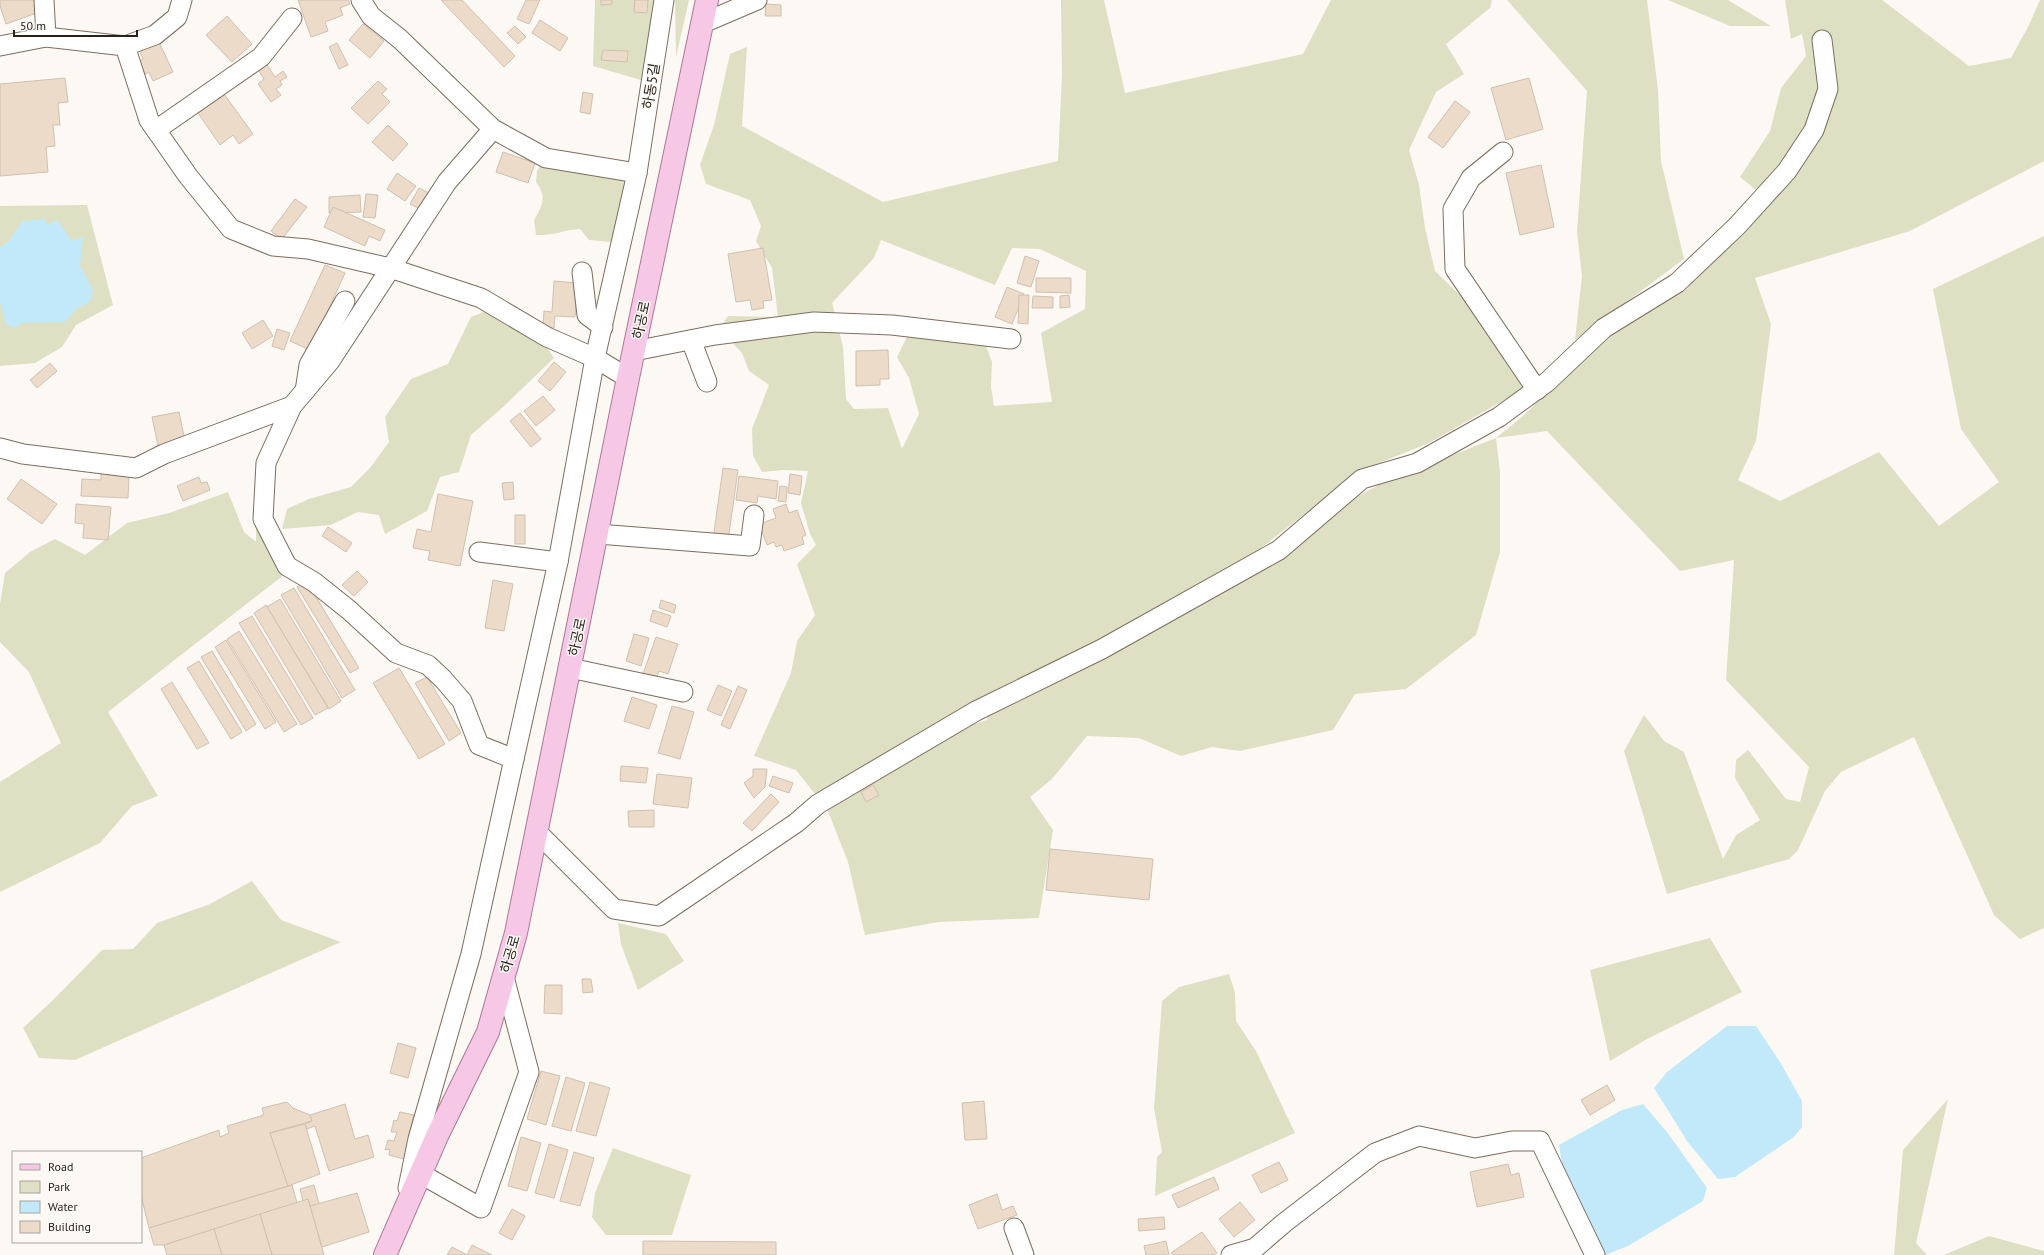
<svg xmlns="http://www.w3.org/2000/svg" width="2044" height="1255" font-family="'PT Sans','Noto Sans KR',sans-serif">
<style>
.green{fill:#dde0c3;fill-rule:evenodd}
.water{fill:#c2e9f9}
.building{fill:#ecdbc9;stroke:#d0c0ae}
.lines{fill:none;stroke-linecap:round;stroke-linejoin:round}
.minor-casing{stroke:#7d6d5e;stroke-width:21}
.major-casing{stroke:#ac7693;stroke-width:24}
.minor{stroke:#fff;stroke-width:19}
.major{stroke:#f7c8e5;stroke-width:22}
.labels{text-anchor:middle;stroke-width:3;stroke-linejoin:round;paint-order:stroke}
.street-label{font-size:14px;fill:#29221c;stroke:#fcf9f5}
</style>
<rect width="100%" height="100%" fill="#fcf9f5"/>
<!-- green -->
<g class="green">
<polygon points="595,0 655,0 641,80 593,66"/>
<polygon points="675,0 689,0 676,57"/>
<path d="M1061,0h43l21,93 178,-39 28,-54h161l-2,8 -44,36 18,30 -28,18 -27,58 10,35 6,43 10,43 30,29 59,89 -97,55 -66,26 -105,82 126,-69 114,-45 27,-22 51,-51 134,-124 48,-51 -16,-13 30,-46 11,-43 25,-32 -4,-22 -11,5 -6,-39h97l87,66 42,-8 18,-33 11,-25h4v161l-134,70 -155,47 16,46 -15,117 -18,39 42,21 99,-49 60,74 60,-44 -38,-53 -28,-140 111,-53v692l-24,11 -26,-24 -80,-178 -73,35 -16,19 -27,59 -9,9 -122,35 -43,-143 20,-36 20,26 20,11 39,107 13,-24 24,-15 -25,-42 1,-18 12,-10 38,49 14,3 9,-35 -83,-87 8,-120 -54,11 -133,-140 -51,7 4,34v80l-24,83 -70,54 -51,5 -22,36 -93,21 -28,-4 -31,9 -42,-18 -52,-2 -35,43 -22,18 23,33 -14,88 -100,4 -74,13 -17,-73 -22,-56 138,-79 23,-7 8,-29 -180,103 -19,-24 -42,-14 37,-83 6,-32 18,-26 -18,-51 19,-19 -6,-11 -9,-31 7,-32 -25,-1 -21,2 -9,-16 -1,-27 17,-44 -20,-14 -7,-18 -23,-24 9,-13 50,1 -6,-49 -16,-27 5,-15 -11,-26 -44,-16 -6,-19 14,-40 16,-71 17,-7 -5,79 141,76 175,-41 4,-87zM881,240l114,45 17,-37 28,1 46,22 -1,38 -44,24 11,69 -58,4 -3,-19 1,-25 -8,-21 -76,-6 -11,22 12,21 10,36 -17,35 -14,-41 -34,1 -8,-10 -3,-52 -11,-44 42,-45z"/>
<polygon points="1507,0 1647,0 1658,90 1661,161 1684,259 1575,340 1582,276 1577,232 1587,91"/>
<polygon points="1668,0 1728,0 1771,26 1730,26"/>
<path d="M543,162l81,15 -1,24 -12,41 -22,-2 -9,-11c-15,1 -29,7 -44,6l-2,-15c9,-15 13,-23 2,-38l1,-11z"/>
<polygon points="87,205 113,305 76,325 62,347 35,363 0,366 0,206"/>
<polygon points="486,311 546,346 554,358 503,407 471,435 459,472 440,477 427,511 385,534 379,515 358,512 331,525 282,529 287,509 309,499 351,487 370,468 389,442 385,417 411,379 448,364 471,317"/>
<polygon points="228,492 244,532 256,542 256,526 285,574 108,712 158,796 132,806 100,843 0,892 0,782 61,743 29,672 0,642 0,604 5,573 30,552 55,539 85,555 127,523 169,513"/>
<polygon points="252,881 281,920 341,942 75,1060 39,1058 23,1028 53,1000 102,950 133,949 157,923 210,904"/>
<polygon points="618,923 666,934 684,961 638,990 621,944"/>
<polygon points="1710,938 1742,992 1647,1039 1610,1061 1590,970"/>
<polygon points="1229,974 1235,993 1236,1021 1256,1051 1295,1133 1155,1196 1157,1157 1162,1152 1154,1108 1162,1001 1179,987"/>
<polygon points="1948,1099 1916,1243 1927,1255 1894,1255 1903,1150"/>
<polygon points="613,1148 691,1175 672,1235 606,1235 592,1217 595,1193"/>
<polygon points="1989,1236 2044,1251 2044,1255 1944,1255"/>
</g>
<!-- water -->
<g class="water">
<polygon points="45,219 47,225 57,220 72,241 83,237 80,266 93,290 91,301 75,310 65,322 22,323 14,328 6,324 0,302 0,247 8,242 23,221"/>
<polygon points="1727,1026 1756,1026 1780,1062 1802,1101 1802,1127 1794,1137 1735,1177 1718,1179 1687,1141 1654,1088 1667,1072"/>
<polygon points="1643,1104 1667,1132 1707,1188 1703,1201 1628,1246 1605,1255 1590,1227 1563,1170 1559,1145 1622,1110"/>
</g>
<!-- building -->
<g class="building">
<polygon points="0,0 38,0 42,11 6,24 0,6"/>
<polygon points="298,0 348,0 350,4 340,8 343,15 325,22 328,31 311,37"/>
<polygon points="441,0 462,0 515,56 504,67"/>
<polygon points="526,0 540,0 529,24 517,19"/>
<polygon points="601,0 612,0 612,4 601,5"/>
<polygon points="635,0 648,0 647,13 634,12"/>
<polygon points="766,4 781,5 781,16 765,16"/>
<polygon points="227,16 252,44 232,62 206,35"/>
<polygon points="540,20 568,38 560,51 532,33"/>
<polygon points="363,24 384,41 370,58 349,40"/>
<polygon points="515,26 526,37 518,44 507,33"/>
<polygon points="159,42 173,72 153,81 149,72 144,75 138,62 143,59 139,50"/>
<polygon points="337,43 348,65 339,69 329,47"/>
<polygon points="603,50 628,51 627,62 601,60"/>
<polygon points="267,65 275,77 283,71 287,77 280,81 282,85 276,89 281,95 271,102 258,84 264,79 259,71"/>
<polygon points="65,78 68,102 58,103 60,125 53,125 55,146 46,147 48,172 0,176 0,84"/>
<polygon points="1529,78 1543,129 1506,140 1491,88"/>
<polygon points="378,81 387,89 382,94 390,102 368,124 351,108"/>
<polygon points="583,92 593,94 590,114 580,112"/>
<polygon points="224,94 253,134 239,144 233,135 220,145 198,113"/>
<polygon points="1455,101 1470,112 1443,148 1428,137"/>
<polygon points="388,125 408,144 393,161 372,142"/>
<polygon points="503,152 535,163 528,183 496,172"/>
<polygon points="1541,165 1554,227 1520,235 1506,173"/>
<polygon points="397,173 416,186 405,201 387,189"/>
<polygon points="419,188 429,193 420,209 410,204"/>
<polygon points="366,194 378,195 375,218 363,217"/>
<polygon points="360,195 361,212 329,213 329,197"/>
<polygon points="295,199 307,207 282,239 271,231"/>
<polygon points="333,207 385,230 380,241 369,236 365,246 324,227"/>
<polygon points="763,248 772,300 763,301 764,308 752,310 750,300 736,302 728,254"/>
<polygon points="1025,256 1039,261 1031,287 1017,283"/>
<polygon points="325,265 345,273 310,350 290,341"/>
<polygon points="1036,278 1071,278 1071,293 1036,292"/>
<polygon points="554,281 578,283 575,317 555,316 554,328 543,327 544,311 552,312"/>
<polygon points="1007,287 1024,294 1012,324 995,317"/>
<polygon points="1019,295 1029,295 1028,324 1018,323"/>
<polygon points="1069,295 1070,307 1060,308 1060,296"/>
<polygon points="1033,296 1053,297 1053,308 1032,308"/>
<polygon points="263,320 273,336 252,349 242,333"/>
<polygon points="277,329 290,333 284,350 272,346"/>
<polygon points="888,350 889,379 880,379 880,385 856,386 856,351"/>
<polygon points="554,362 566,372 550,391 538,381"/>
<polygon points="50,363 57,371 37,388 30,380"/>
<polygon points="543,396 555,410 536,426 524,411"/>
<polygon points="179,412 185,441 158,446 152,417"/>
<polygon points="520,413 541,439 531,447 510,421"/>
<polygon points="723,468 738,470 728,541 713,539"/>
<polygon points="101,473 129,474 128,498 81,496 82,479 101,480"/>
<polygon points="790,474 802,476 800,495 788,493"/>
<polygon points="739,476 778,481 776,499 758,496 757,503 736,500"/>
<polygon points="199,477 201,483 207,482 210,490 183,501 177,486"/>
<polygon points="21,479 57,504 42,524 7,499"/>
<polygon points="513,482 514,499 504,500 502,483"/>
<polygon points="780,486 787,487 786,502 778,501"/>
<polygon points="438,494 473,501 460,566 428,560 430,551 413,548 417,529 431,532"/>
<polygon points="76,504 111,507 108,540 83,538 84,524 75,523"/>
<polygon points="786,504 789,513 797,510 806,535 802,537 804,544 784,551 782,545 776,547 774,542 767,545 759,524 776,518 773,509"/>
<rect x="515" y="515" width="10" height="29"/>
<polygon points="328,527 352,543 346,552 322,536"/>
<polygon points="357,571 368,582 354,596 342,585"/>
<polygon points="493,580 513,584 504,631 485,628"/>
<polygon points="307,582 359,668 350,673 297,587"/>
<polygon points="294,588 355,690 342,698 281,595"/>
<polygon points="280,599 341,701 329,709 267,607"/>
<polygon points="661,600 676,605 674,613 659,608"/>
<polygon points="266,605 328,708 315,715 254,613"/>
<polygon points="653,610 671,616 667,627 650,621"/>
<polygon points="252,616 313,718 301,725 239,623"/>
<polygon points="239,631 297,724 284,732 227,639"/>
<polygon points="634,634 649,638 641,666 626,661"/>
<polygon points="656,637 678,644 668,674 659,671 656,679 643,674"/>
<polygon points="226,640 276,722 265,729 215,647"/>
<polygon points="212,651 256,724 246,731 201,657"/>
<polygon points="199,661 242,732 231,739 187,668"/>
<polygon points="399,668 445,744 419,759 373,683"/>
<polygon points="427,677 461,733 449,741 415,683"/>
<polygon points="172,682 209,743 197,749 161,689"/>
<polygon points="718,685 732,691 721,716 707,710"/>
<polygon points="738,686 747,690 730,729 721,725"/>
<polygon points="632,697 657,705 649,729 624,721"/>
<polygon points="672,706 694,712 680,759 658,753"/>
<polygon points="621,766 648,768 646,783 620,781"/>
<polygon points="753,769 767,769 765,787 754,798 744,783 753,776"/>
<polygon points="657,774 692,778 688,808 653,804"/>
<polygon points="773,776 793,783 789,793 769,786"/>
<polygon points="873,785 879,795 866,802 861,792"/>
<polygon points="771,794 779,802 752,831 743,823"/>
<polygon points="654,810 654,827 629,827 628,811"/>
<polygon points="1050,849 1153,859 1149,900 1046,890"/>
<polygon points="582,979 591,979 593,992 583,993"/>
<polygon points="545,985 562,985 562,1014 544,1013"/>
<polygon points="398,1043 416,1048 408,1078 390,1073"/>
<polygon points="541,1071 560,1076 546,1125 527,1119"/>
<polygon points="566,1077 585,1083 571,1131 552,1126"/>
<polygon points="590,1082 610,1088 596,1136 576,1131"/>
<polygon points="1607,1085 1615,1100 1590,1115 1581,1100"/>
<polygon points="984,1101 987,1139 965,1140 962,1103"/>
<polygon points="287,1102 293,1108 310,1115 312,1121 270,1133 288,1186 149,1228 141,1195 141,1158 219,1130 220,1137 229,1133 227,1126 264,1115 262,1108"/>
<polygon points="345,1104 355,1139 368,1135 374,1157 329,1171 315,1126 307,1129 305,1124 312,1121 310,1115"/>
<polygon points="400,1112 414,1115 404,1159 389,1155 390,1149 385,1150 388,1140 394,1141 397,1132 391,1132 394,1120 397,1121"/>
<polygon points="305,1124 320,1174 288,1186 270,1133"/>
<polygon points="521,1137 541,1143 527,1191 508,1186"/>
<polygon points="549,1144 568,1150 554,1198 535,1193"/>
<polygon points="574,1152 594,1158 580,1206 560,1201"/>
<polygon points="1279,1162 1288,1180 1261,1193 1252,1175"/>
<polygon points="1508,1164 1511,1175 1519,1173 1524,1197 1477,1207 1470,1172"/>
<polygon points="1214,1177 1219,1189 1178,1208 1172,1195"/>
<polygon points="292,1185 297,1203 164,1245 154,1245 149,1228"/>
<polygon points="314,1185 319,1204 310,1206 308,1199 303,1201 300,1189"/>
<polygon points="357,1193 369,1232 322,1247 310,1206"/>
<polygon points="997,1194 1002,1210 1013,1206 1017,1215 978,1229 969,1205"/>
<polygon points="308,1199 324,1255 272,1255 260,1214"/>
<polygon points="1240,1202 1255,1220 1234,1237 1219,1219"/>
<polygon points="512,1209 525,1216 512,1240 499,1233"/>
<polygon points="260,1214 272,1255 222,1255 214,1229"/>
<polygon points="1164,1217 1165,1229 1139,1231 1138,1219"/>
<polygon points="214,1229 222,1255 167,1255 164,1245"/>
<polygon points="1202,1232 1217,1253 1214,1255 1173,1255 1171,1253"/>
<polygon points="643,1241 776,1242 776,1255 643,1255"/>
<polygon points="1166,1241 1169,1255 1146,1255 1144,1246"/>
<polygon points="472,1245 492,1255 447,1255 452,1247 467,1255"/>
</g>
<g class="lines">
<defs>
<g id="minor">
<polyline points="44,0 46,37"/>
<polyline points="361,0 371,16 400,39 493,129 546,158 637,173"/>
<polyline points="703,23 757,0"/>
<polyline points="0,46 46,37 125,46 149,120 188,176 231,229 273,246 308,249 390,268 481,298 547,337 595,358 628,378"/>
<polyline points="125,46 155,35 177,17 182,0"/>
<polyline points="156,130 261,57 292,18"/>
<polyline points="1503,152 1471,178 1453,209 1455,269 1537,390"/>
<polyline points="582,272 587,315 603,327"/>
<polyline points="691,340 707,382"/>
<polyline points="634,351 715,335 814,322 892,325 1011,339"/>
<polyline points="305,391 309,365 345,301"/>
<polyline points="292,406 266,463 263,519 287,566 314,582 349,610 396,653 428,665 443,679 462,701 479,745 514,759 471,954 418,1139 408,1188"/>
<polyline points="0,448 23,454 136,468 164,454 292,406 330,361 447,182 493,129"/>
<polyline points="598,534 750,546 754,515"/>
<polyline points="479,552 558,562"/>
<polyline points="570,668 683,692"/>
<polyline points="514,759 558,562 595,358 637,173 664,0"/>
<polyline points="537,832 614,909 659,916 796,823 818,804 976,711 1102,649 1279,550 1362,479 1417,463 1499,417 1547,382 1604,328 1677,283 1737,226 1787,171 1814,130 1828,89 1822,40"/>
<polyline points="421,1174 481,1208 529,1072 504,977"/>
<polyline points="1014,1228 1024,1255"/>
<polyline points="1231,1255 1255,1248 1284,1223 1375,1153 1419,1136 1475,1148 1512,1141 1540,1141 1595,1255"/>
</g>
<polyline id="major" points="385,1255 437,1136 488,1032 516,933 628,378 707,0"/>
</defs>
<!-- minor casing -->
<use href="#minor" class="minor-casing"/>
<!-- major casing -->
<use href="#major" class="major-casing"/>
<!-- minor -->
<use href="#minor" class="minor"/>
<!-- major -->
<use href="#major" class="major"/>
</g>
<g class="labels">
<!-- street labels -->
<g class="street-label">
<text transform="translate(651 86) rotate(-81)" y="5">하동5길</text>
<text transform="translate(641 320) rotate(-78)" y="5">하공로</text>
<text transform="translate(577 637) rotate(-78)" y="5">하공로</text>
<text transform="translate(510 954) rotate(-74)" y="5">하공로</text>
</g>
</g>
<!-- legend -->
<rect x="12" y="1151" width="130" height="92" fill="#fcf9f5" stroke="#a8a39e"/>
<rect x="20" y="1164" width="20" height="6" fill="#f7c8e5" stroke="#a8a39e"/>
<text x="48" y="1171" font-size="12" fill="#29221c">Road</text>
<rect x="20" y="1181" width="20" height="12" fill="#dde0c3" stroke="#a8a39e"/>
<text x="48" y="1191" font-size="12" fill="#29221c">Park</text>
<rect x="20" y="1201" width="20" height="12" fill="#c2e9f9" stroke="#a8a39e"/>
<text x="48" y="1211" font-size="12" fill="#29221c">Water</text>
<rect x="20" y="1221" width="20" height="12" fill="#ecdbc9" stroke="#a8a39e"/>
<text x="48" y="1231" font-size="12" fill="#29221c">Building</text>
<!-- scale -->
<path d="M14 30v6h123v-6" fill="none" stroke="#29221c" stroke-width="2"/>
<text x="20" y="30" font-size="12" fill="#29221c" stroke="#fcf9f5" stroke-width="3" paint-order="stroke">50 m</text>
</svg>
